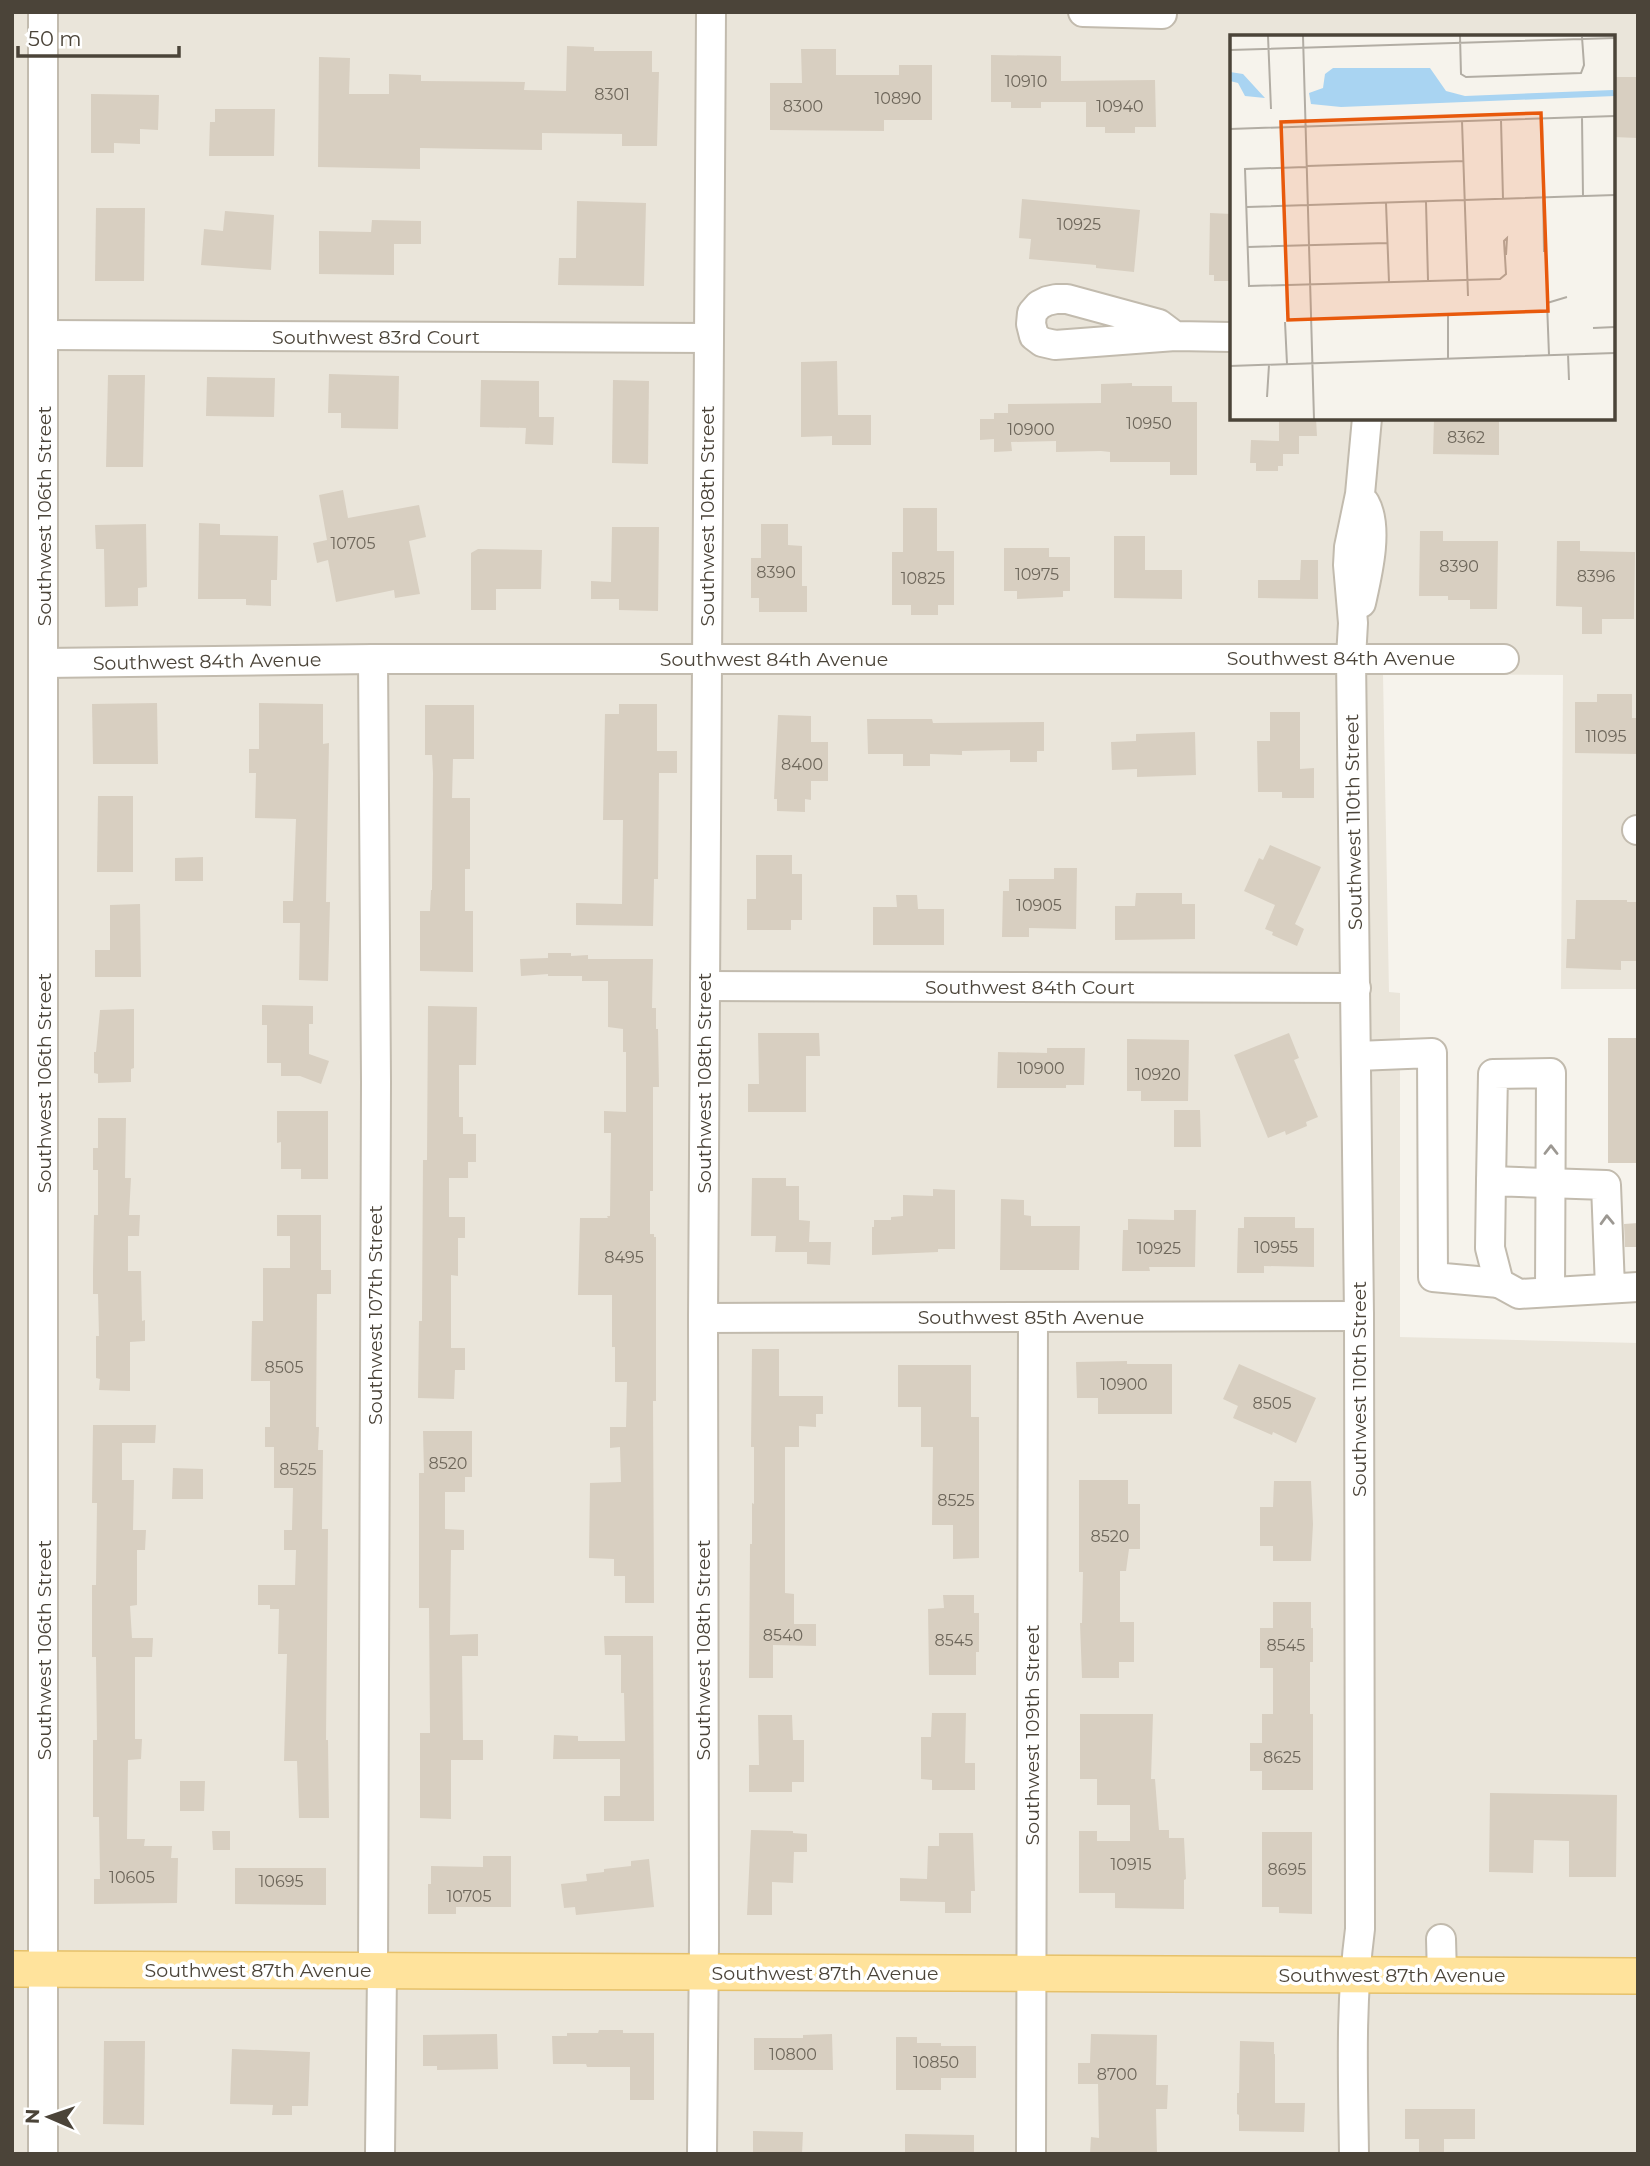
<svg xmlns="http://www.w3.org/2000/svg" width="1650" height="2166" font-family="Montserrat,sans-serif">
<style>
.residential{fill:#eae5da;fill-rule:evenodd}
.building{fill:#d8cfc1}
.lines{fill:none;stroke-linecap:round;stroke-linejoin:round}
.minor-casing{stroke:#c2bbae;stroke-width:32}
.major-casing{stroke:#e6c16a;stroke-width:38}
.minor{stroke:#fff;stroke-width:28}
.major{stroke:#ffe39c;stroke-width:35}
.oneway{stroke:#9c9892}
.labels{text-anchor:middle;stroke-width:7;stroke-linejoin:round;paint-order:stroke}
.number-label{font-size:16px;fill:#6e675b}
.street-label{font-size:19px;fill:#4b4439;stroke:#fff}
.inset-road{fill:none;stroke:#b2ada4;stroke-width:2}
.view{fill:#e8590c;fill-opacity:0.15;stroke:#e8590c;stroke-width:3.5}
.inset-edge{fill:none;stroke:#4b4439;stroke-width:3.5}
</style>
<rect width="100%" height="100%" fill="#f6f3ec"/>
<!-- residential -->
<path class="residential" d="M12,12h1626v977h-77l2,-314 -180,-1 6,318 11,1v344l238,6v811h-1626zM1232,37h381v381h-381z"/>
<!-- building -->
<g class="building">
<polygon points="567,46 594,47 594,51 652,51 652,72 659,72 657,146 622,146 622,134 542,133 542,150 420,148 420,169 318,167 319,57 350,58 349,94 389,94 389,74 421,75 421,81 525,82 524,90 566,91"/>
<polygon points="801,49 836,49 836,75 899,75 899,65 932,65 932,120 884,120 884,131 770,130 770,83 802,83"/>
<polygon points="991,55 1061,56 1061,81 1155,80 1156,127 1135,127 1135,133 1105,133 1105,127 1086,127 1086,102 1041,102 1041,108 1011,108 1011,102 991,102"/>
<polygon points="1613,77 1638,77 1638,138 1613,137"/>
<polygon points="91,94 159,95 158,130 140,129 140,144 114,143 114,153 91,153"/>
<polygon points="215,109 275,109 274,156 209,156 210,122 215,122"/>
<polygon points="1022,199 1140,210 1134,272 1096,268 1096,265 1029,259 1031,239 1019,238"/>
<polygon points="577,201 646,203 644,286 558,285 559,258 576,258"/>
<polygon points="96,208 145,208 144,281 95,281"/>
<polygon points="225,211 274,215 271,270 201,265 204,229 223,231"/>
<polygon points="1210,213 1232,214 1232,281 1214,281 1214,275 1209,275"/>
<polygon points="372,220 421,221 421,244 394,244 394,275 319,274 319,231 371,232"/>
<polygon points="837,361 838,415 871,415 871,445 832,445 832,436 801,437 801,362"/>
<polygon points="329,374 399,376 398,429 341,428 341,413 328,413"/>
<polygon points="108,375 145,375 143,467 106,467"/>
<polygon points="207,377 275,378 274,417 206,416"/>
<polygon points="481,380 539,381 539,417 554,417 553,445 525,444 526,428 480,427"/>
<polygon points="613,380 649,381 648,464 612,463"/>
<polygon points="1132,383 1132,386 1172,386 1172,402 1197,402 1197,475 1170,475 1170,462 1110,462 1110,452 1101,451 1056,452 1056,441 1011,442 1012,451 994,452 994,439 980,440 980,419 994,419 994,413 1008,413 1008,404 1101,403 1101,384"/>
<polygon points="1279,418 1316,418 1317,436 1299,436 1299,454 1283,454 1283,466 1278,466 1278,471 1256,471 1256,463 1250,463 1251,440 1279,441"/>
<polygon points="1447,418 1499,418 1499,455 1433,454 1434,419"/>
<polygon points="343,490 348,518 419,505 426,537 409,541 420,594 395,598 394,590 336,602 328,560 317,563 313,543 327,540 319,495"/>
<polygon points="903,508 937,508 937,551 954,551 954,605 938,605 938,615 911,615 911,605 892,605 892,552 903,552"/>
<polygon points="199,523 220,524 220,535 278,536 277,580 271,580 271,606 246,605 246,599 198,599"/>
<polygon points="146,524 147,587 138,588 138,606 105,607 104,549 96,549 95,525"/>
<polygon points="761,524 788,524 788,545 802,546 802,586 807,586 807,612 759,612 759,598 751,598 751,558 761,558"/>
<polygon points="612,527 659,527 658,611 619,610 619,599 591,599 591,581 611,582"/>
<polygon points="1420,531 1443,531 1443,541 1498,541 1497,609 1470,609 1470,600 1448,600 1448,596 1419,596"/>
<polygon points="1114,536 1145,536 1145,570 1182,570 1182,599 1114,598"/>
<polygon points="1557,541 1580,541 1580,551 1635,552 1634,619 1602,619 1602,634 1582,634 1582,607 1556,606"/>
<polygon points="1004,548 1049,548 1049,557 1070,557 1070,591 1063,591 1063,597 1017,599 1017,591 1004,591"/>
<polygon points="478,549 542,550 541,589 496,589 496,610 471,610 471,553"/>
<polygon points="1301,560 1318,560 1318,599 1258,598 1258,580 1300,580"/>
<polygon points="1597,694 1632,694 1632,718 1638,718 1638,754 1575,753 1575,702 1597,702"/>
<polygon points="157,703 158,764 93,764 92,704"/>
<polygon points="259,703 323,704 323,744 329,743 326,902 330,902 328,981 299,980 300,923 283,923 283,901 293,901 296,819 255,818 256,773 249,773 249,749 259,749"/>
<polygon points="619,704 657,704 657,751 677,751 677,773 659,773 658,879 654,879 653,926 576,925 576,903 622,904 623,820 603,820 605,714 619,714"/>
<polygon points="425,705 474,705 474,759 453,759 452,798 470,798 470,869 465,869 465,911 473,911 473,972 420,971 420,911 430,911 431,890 432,890 433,773 432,755 425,755"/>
<polygon points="1270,712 1300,712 1300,769 1314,768 1314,798 1282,798 1282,792 1258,792 1257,741 1270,741"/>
<polygon points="778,715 811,716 811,742 828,742 828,781 811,781 811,800 805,799 805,812 777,811 777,799 774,799"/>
<polygon points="867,719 932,719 933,723 1044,722 1044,751 1037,751 1037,762 1010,762 1010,750 962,751 962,755 930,754 930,766 903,766 903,754 868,754"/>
<polygon points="1195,732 1196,775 1137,777 1137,769 1112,770 1111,742 1136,741 1136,734"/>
<polygon points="98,796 133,796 133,872 97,872"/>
<polygon points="1270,845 1321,867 1295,924 1304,929 1297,946 1272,935 1273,932 1265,929 1275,905 1244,891 1259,858 1263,860"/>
<polygon points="756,855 792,855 792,874 802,874 802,920 791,920 791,930 747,930 747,899 756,899"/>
<polygon points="203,857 203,881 175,881 175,858"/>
<polygon points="1054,868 1077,868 1076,929 1029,928 1029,937 1002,937 1003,891 1009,891 1009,879 1054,879"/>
<polygon points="1136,893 1182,893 1182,904 1195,904 1195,939 1115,940 1115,906 1135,906"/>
<polygon points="896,895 917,895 918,909 944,909 944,945 873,945 873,907 897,907"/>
<polygon points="1576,900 1627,900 1627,902 1638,902 1638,961 1621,961 1621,970 1566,968 1567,939 1575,939"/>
<polygon points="140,904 141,977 95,977 95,950 110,950 110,905"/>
<polygon points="548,953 571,953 571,956 588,955 588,959 653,959 652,1008 656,1008 656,1029 658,1029 659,1087 653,1087 653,1191 650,1191 650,1234 654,1234 654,1237 656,1237 656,1401 653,1401 654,1603 625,1603 625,1576 614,1576 614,1559 589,1558 590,1483 621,1482 620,1447 610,1448 610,1427 626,1427 627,1382 615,1382 615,1347 612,1347 612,1295 578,1295 580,1218 608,1218 607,1216 610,1216 611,1133 604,1133 604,1111 626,1112 626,1052 623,1052 623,1029 608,1027 608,981 582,981 582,976 548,976 548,974 521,976 520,959 548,958"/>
<polygon points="262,1005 313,1006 313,1024 309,1024 309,1054 329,1061 321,1084 300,1076 281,1076 281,1063 267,1063 267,1025 262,1025"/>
<polygon points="428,1006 477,1007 476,1065 459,1065 459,1117 463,1117 463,1134 476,1134 476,1162 468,1162 468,1178 449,1178 449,1217 465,1217 465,1238 458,1238 458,1276 451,1275 451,1348 465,1348 465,1370 455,1370 454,1399 418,1398 419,1321 422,1321 423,1160 427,1160"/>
<polygon points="134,1009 134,1068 131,1069 131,1082 98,1083 98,1074 94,1073 94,1052 96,1052 100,1010"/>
<polygon points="758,1033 819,1033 820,1056 806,1056 806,1112 748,1112 748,1084 759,1084"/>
<polygon points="1289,1033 1299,1058 1294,1060 1318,1117 1306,1122 1307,1126 1286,1135 1285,1131 1268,1138 1234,1055"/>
<rect x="1608" y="1038" width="30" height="125"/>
<polygon points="1127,1039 1189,1040 1188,1101 1141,1101 1141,1091 1127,1091"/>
<polygon points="1047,1048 1085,1048 1084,1085 1066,1085 1066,1088 997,1088 998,1052 1047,1053"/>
<polygon points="1174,1110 1200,1110 1201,1147 1174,1147"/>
<polygon points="277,1111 328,1111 328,1179 301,1179 301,1169 281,1169 281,1142 277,1143"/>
<polygon points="98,1118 126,1118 125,1178 131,1178 129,1215 140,1215 139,1236 128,1236 128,1271 141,1271 142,1321 145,1320 145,1341 130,1342 130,1391 99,1390 100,1379 96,1378 96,1336 99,1336 98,1294 93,1294 93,1271 94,1215 98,1215 98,1170 93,1170 93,1148 98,1148"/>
<polygon points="752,1178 786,1178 786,1186 799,1186 799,1220 810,1221 809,1242 831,1242 830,1265 807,1264 807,1252 775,1252 776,1236 751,1236"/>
<polygon points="933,1189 955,1190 955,1249 938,1249 938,1252 872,1255 872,1227 874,1227 874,1220 891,1220 891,1217 903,1216 903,1195 933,1196"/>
<polygon points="1001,1199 1024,1200 1024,1215 1031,1216 1031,1226 1080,1226 1079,1270 1000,1270"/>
<polygon points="1174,1210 1196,1210 1195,1267 1149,1267 1150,1271 1122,1271 1123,1230 1128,1230 1128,1219 1174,1220"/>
<polygon points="277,1215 321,1215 321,1270 331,1270 331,1294 317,1294 316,1427 319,1427 318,1450 323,1450 322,1529 328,1529 326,1740 328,1740 329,1818 299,1818 297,1761 284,1761 287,1654 278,1654 279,1609 270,1609 270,1605 258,1605 258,1585 295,1585 296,1550 284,1550 284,1530 292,1530 293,1488 274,1488 274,1447 265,1447 265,1427 270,1427 270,1381 251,1381 252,1321 263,1321 263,1268 290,1268 290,1236 277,1236"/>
<polygon points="1244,1217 1295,1217 1295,1228 1314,1228 1314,1267 1264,1266 1264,1273 1237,1273 1238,1228 1244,1228"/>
<polygon points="1638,1223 1638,1247 1625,1247 1624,1224"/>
<polygon points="752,1349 779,1349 779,1396 823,1396 823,1414 816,1414 816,1427 799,1426 799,1447 785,1447 785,1593 794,1594 794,1624 816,1624 816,1646 773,1645 773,1678 749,1678 750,1544 752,1544 752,1503 754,1504 754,1447 751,1447"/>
<polygon points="1127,1361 1127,1364 1172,1364 1172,1414 1098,1414 1098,1398 1077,1398 1076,1362"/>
<polygon points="1239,1364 1316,1398 1296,1443 1273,1432 1272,1435 1233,1418 1238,1406 1223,1399"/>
<polygon points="898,1365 971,1365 971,1417 979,1417 979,1558 953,1559 953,1525 932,1525 933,1447 921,1447 921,1407 898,1407"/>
<polygon points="93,1425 156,1425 155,1443 122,1443 122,1480 134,1480 133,1530 146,1530 145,1550 137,1550 137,1605 130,1606 132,1638 153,1638 152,1657 135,1657 135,1739 142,1739 141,1759 128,1760 127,1839 145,1839 144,1846 172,1846 171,1858 178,1858 177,1903 94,1904 94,1879 100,1879 99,1817 93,1817 93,1740 97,1740 96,1657 92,1657 92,1585 96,1585 97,1503 92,1503"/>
<polygon points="423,1431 472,1431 472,1477 465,1477 465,1492 445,1492 445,1529 464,1530 464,1550 451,1550 450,1635 478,1634 478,1656 462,1656 463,1740 483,1740 483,1760 451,1760 451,1819 420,1818 420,1733 430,1733 429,1608 419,1608 419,1473 424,1473"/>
<polygon points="173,1468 203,1469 203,1499 172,1499"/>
<polygon points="1079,1480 1128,1480 1128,1504 1140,1504 1140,1549 1129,1549 1126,1571 1120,1571 1120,1622 1134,1622 1134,1662 1119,1662 1119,1678 1082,1678 1080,1623 1082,1623 1083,1572 1079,1572"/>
<polygon points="1274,1481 1311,1481 1313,1524 1311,1561 1273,1561 1273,1546 1260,1546 1260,1507 1273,1507"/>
<polygon points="943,1595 974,1595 974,1613 979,1613 979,1652 976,1652 976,1675 929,1675 928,1609 944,1608"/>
<polygon points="1273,1602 1311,1602 1311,1628 1313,1628 1313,1662 1310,1662 1310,1714 1313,1714 1313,1790 1262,1790 1262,1771 1250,1771 1250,1743 1262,1743 1262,1714 1273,1714 1273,1668 1260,1668 1260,1628 1273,1628"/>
<polygon points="604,1636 653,1636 654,1821 604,1821 604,1796 620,1796 620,1759 553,1759 554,1735 578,1736 578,1741 625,1741 624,1693 621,1693 621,1655 605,1655"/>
<polygon points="932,1713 966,1713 965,1763 975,1763 975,1790 932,1790 932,1780 921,1779 921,1737 931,1737"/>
<polygon points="1080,1714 1153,1714 1151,1779 1155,1779 1159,1830 1169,1830 1169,1838 1184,1838 1186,1879 1184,1880 1184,1909 1115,1908 1115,1893 1079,1893 1079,1831 1097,1831 1097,1841 1130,1841 1130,1805 1097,1805 1097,1779 1080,1779"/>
<polygon points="758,1715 792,1715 793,1740 804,1740 804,1782 792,1782 792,1792 749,1792 749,1765 759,1765"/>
<polygon points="180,1781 205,1781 204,1811 180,1811"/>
<polygon points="1490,1793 1617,1795 1616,1877 1569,1877 1569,1841 1534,1840 1533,1873 1489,1872"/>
<polygon points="751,1830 793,1831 793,1833 807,1834 807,1852 794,1852 793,1883 772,1882 772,1915 747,1915"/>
<polygon points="212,1831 230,1831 230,1850 213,1850"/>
<polygon points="1262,1832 1312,1832 1312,1914 1279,1913 1279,1907 1262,1907"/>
<polygon points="939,1833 973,1833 975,1891 971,1891 971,1913 945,1913 945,1902 900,1901 900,1878 927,1879 928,1846 939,1846"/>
<polygon points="483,1856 511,1856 511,1907 456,1907 456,1914 428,1914 428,1884 431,1884 431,1866 483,1867"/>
<polygon points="649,1859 654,1907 576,1915 575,1907 564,1908 561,1884 587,1881 586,1874 604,1872 604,1869 631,1866 631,1861"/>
<polygon points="235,1868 326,1868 326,1905 235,1904"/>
<polygon points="599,2030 623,2030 623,2033 654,2033 654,2100 630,2100 630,2067 587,2067 586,2064 553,2064 552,2036 567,2036 567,2033 598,2033"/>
<polygon points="497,2034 498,2069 437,2070 437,2066 423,2066 423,2035"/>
<polygon points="832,2034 833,2070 754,2070 754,2038 803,2038 803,2035"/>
<polygon points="1091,2034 1157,2035 1156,2085 1168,2085 1167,2109 1156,2109 1157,2154 1090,2154 1091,2137 1099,2138 1098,2084 1078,2084 1078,2063 1090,2063"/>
<polygon points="896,2037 917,2037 917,2043 941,2043 941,2046 976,2046 976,2078 941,2078 941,2090 896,2090"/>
<polygon points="104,2041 145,2041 144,2125 103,2124"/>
<polygon points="1240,2041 1274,2042 1274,2054 1275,2054 1275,2103 1305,2103 1304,2132 1239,2131 1239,2115 1237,2114 1237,2093 1239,2093"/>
<polygon points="232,2049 310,2052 308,2106 292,2106 292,2115 272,2115 273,2105 230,2104"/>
<polygon points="1405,2109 1475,2109 1475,2139 1444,2139 1444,2153 1419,2153 1419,2139 1405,2139"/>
<polygon points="753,2131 803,2132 802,2154 753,2154"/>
<polygon points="905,2134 974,2135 974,2154 905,2154"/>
</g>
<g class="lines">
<defs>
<g id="minor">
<polyline points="43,12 43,2154"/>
<polyline points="1083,12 1162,14"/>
<polyline points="44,335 708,338"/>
<polyline points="1175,336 1159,324 1067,299 1056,299 1047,301 1039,305 1032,313 1031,324 1034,336 1042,342 1055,345 1175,336 1232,337"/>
<path d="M1361,603c6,-27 18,-75 4,-100"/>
<polyline points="44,663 373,659 1504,659"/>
<polyline points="1637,830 1638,830"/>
<polyline points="705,986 1356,988"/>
<polyline points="1357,1056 1432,1053 1433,1277 1499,1283"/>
<polyline points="1491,1181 1493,1074 1551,1073 1550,1292"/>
<polyline points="1610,1288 1606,1185 1491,1181 1490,1248 1499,1283 1519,1294 1638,1287"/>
<polyline points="703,1318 1359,1316"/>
<polyline points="1441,1939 1442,1975"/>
<polyline points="373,1971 376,1081 373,659"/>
<polyline points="380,2154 382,1971"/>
<polyline points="702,2154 704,1941 703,1318 711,12"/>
<polyline points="1031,2154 1033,1317"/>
<path d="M1354,2154c-1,-77 -4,-149 6,-225l-1,-613 -8,-658 2,-35 -5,-58 1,-18 11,-53 7,-76"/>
</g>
<polyline id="major" points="12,1969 1638,1976"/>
</defs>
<!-- minor casing -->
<use href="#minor" class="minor-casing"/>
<!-- major casing -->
<use href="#major" class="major-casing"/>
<!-- minor -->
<use href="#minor" class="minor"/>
<!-- major -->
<use href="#major" class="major"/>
</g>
<!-- one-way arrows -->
<defs><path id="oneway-chevron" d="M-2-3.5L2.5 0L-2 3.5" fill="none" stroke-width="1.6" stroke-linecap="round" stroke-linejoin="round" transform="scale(1.75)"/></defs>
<g class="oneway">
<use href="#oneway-chevron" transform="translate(1551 1150) rotate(-90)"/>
<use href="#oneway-chevron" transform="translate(1607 1220) rotate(-92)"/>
</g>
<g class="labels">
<!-- number labels -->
<g class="number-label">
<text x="1026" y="87">10910</text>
<text x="612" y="100">8301</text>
<text x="898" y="104">10890</text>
<text x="803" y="112">8300</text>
<text x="1120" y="112">10940</text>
<text x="1079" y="230">10925</text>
<text x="1149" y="429">10950</text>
<text x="1031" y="435">10900</text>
<text x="1466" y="443">8362</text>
<text x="353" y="549">10705</text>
<text x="1459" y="572">8390</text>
<text x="776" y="578">8390</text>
<text x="1037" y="580">10975</text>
<text x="1596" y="582">8396</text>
<text x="923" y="584">10825</text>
<text x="1606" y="742">11095</text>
<text x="802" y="770">8400</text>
<text x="1039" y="911">10905</text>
<text x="1041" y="1074">10900</text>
<text x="1158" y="1080">10920</text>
<text x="1276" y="1253">10955</text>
<text x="1159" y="1254">10925</text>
<text x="624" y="1263">8495</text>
<text x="284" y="1373">8505</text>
<text x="1124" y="1390">10900</text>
<text x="1272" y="1409">8505</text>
<text x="448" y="1469">8520</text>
<text x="298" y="1475">8525</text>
<text x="956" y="1506">8525</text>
<text x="1110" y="1542">8520</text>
<text x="783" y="1641">8540</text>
<text x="954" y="1646">8545</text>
<text x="1286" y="1651">8545</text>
<text x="1282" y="1763">8625</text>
<text x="1131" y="1870">10915</text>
<text x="1287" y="1875">8695</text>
<text x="132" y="1883">10605</text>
<text x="281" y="1887">10695</text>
<text x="469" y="1902">10705</text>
<text x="793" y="2060">10800</text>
<text x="936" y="2068">10850</text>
<text x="1117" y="2080">8700</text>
</g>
<!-- street labels -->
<g class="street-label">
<text x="376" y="344">Southwest 83rd Court</text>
<text transform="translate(44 516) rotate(-90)" y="7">Southwest 106th Street</text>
<text transform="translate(707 516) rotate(-90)" y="7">Southwest 108th Street</text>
<text x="1341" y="665">Southwest 84th Avenue</text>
<text x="774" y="666">Southwest 84th Avenue</text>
<text transform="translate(207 661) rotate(-1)" y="7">Southwest 84th Avenue</text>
<text transform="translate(1353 822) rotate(-91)" y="7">Southwest 110th Street</text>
<text x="1030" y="994">Southwest 84th Court</text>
<text transform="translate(44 1083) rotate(-90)" y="7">Southwest 106th Street</text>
<text transform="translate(704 1083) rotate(-90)" y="7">Southwest 108th Street</text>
<text transform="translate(375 1315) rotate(-90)" y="7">Southwest 107th Street</text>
<text x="1031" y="1324">Southwest 85th Avenue</text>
<text transform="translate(1359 1389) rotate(-90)" y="7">Southwest 110th Street</text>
<text transform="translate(44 1650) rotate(-90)" y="7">Southwest 106th Street</text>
<text transform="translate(703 1650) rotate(-90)" y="7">Southwest 108th Street</text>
<text transform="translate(1032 1735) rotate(-90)" y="7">Southwest 109th Street</text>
<text x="258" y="1977">Southwest 87th Avenue</text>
<text x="825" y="1980">Southwest 87th Avenue</text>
<text x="1392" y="1982">Southwest 87th Avenue</text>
</g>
</g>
<!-- overview -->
<g transform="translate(1230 35)">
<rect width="385" height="385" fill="#f6f3ec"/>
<path d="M103,33h97l16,23 19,5 148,-6 2,6 -274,11 -30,-3 -2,-11 14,-5 2,-14zM0,37l13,2 22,24 -20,-2 -7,-13 -8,-2z" fill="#a9d4f2"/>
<path class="inset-road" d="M38,1l3,73M73,1l11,383M230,1l1,38 5,3 115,-4 3,-8 -2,-28M0,15l385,-12M352,82l1,80M312,83l2,134M271,85l2,79M232,86l6,175M0,94l385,-13M77,131l157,-5M76,132l-61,2 4,117 251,-7 6,-5 -2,-33 3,-3 -1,17M196,167l2,78M156,168l3,79M17,172l368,-12M18,212l139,-4M55,287l2,42M363,293l22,-1M338,319l1,26M319,320l-2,-52 20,-6M218,324v-46M0,331l385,-13M37,362l2,-32"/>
<path class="view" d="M311,78l7,198 -260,9 -7,-198z"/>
<rect width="385" height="385" class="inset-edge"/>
</g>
<!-- border -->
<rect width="1650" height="2166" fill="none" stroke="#4b4439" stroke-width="28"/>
<!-- north arrow -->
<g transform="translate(49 2117) rotate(272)" stroke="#ffffff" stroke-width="5" paint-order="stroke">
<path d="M0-5L12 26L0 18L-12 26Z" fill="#4b4439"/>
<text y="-10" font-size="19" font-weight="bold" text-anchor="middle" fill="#4b4439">N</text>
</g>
<!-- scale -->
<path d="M18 46v10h161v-10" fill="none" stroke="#4b4439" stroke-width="3.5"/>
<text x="28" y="46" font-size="21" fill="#4b4439" stroke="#ffffff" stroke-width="5" paint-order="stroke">50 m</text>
</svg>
